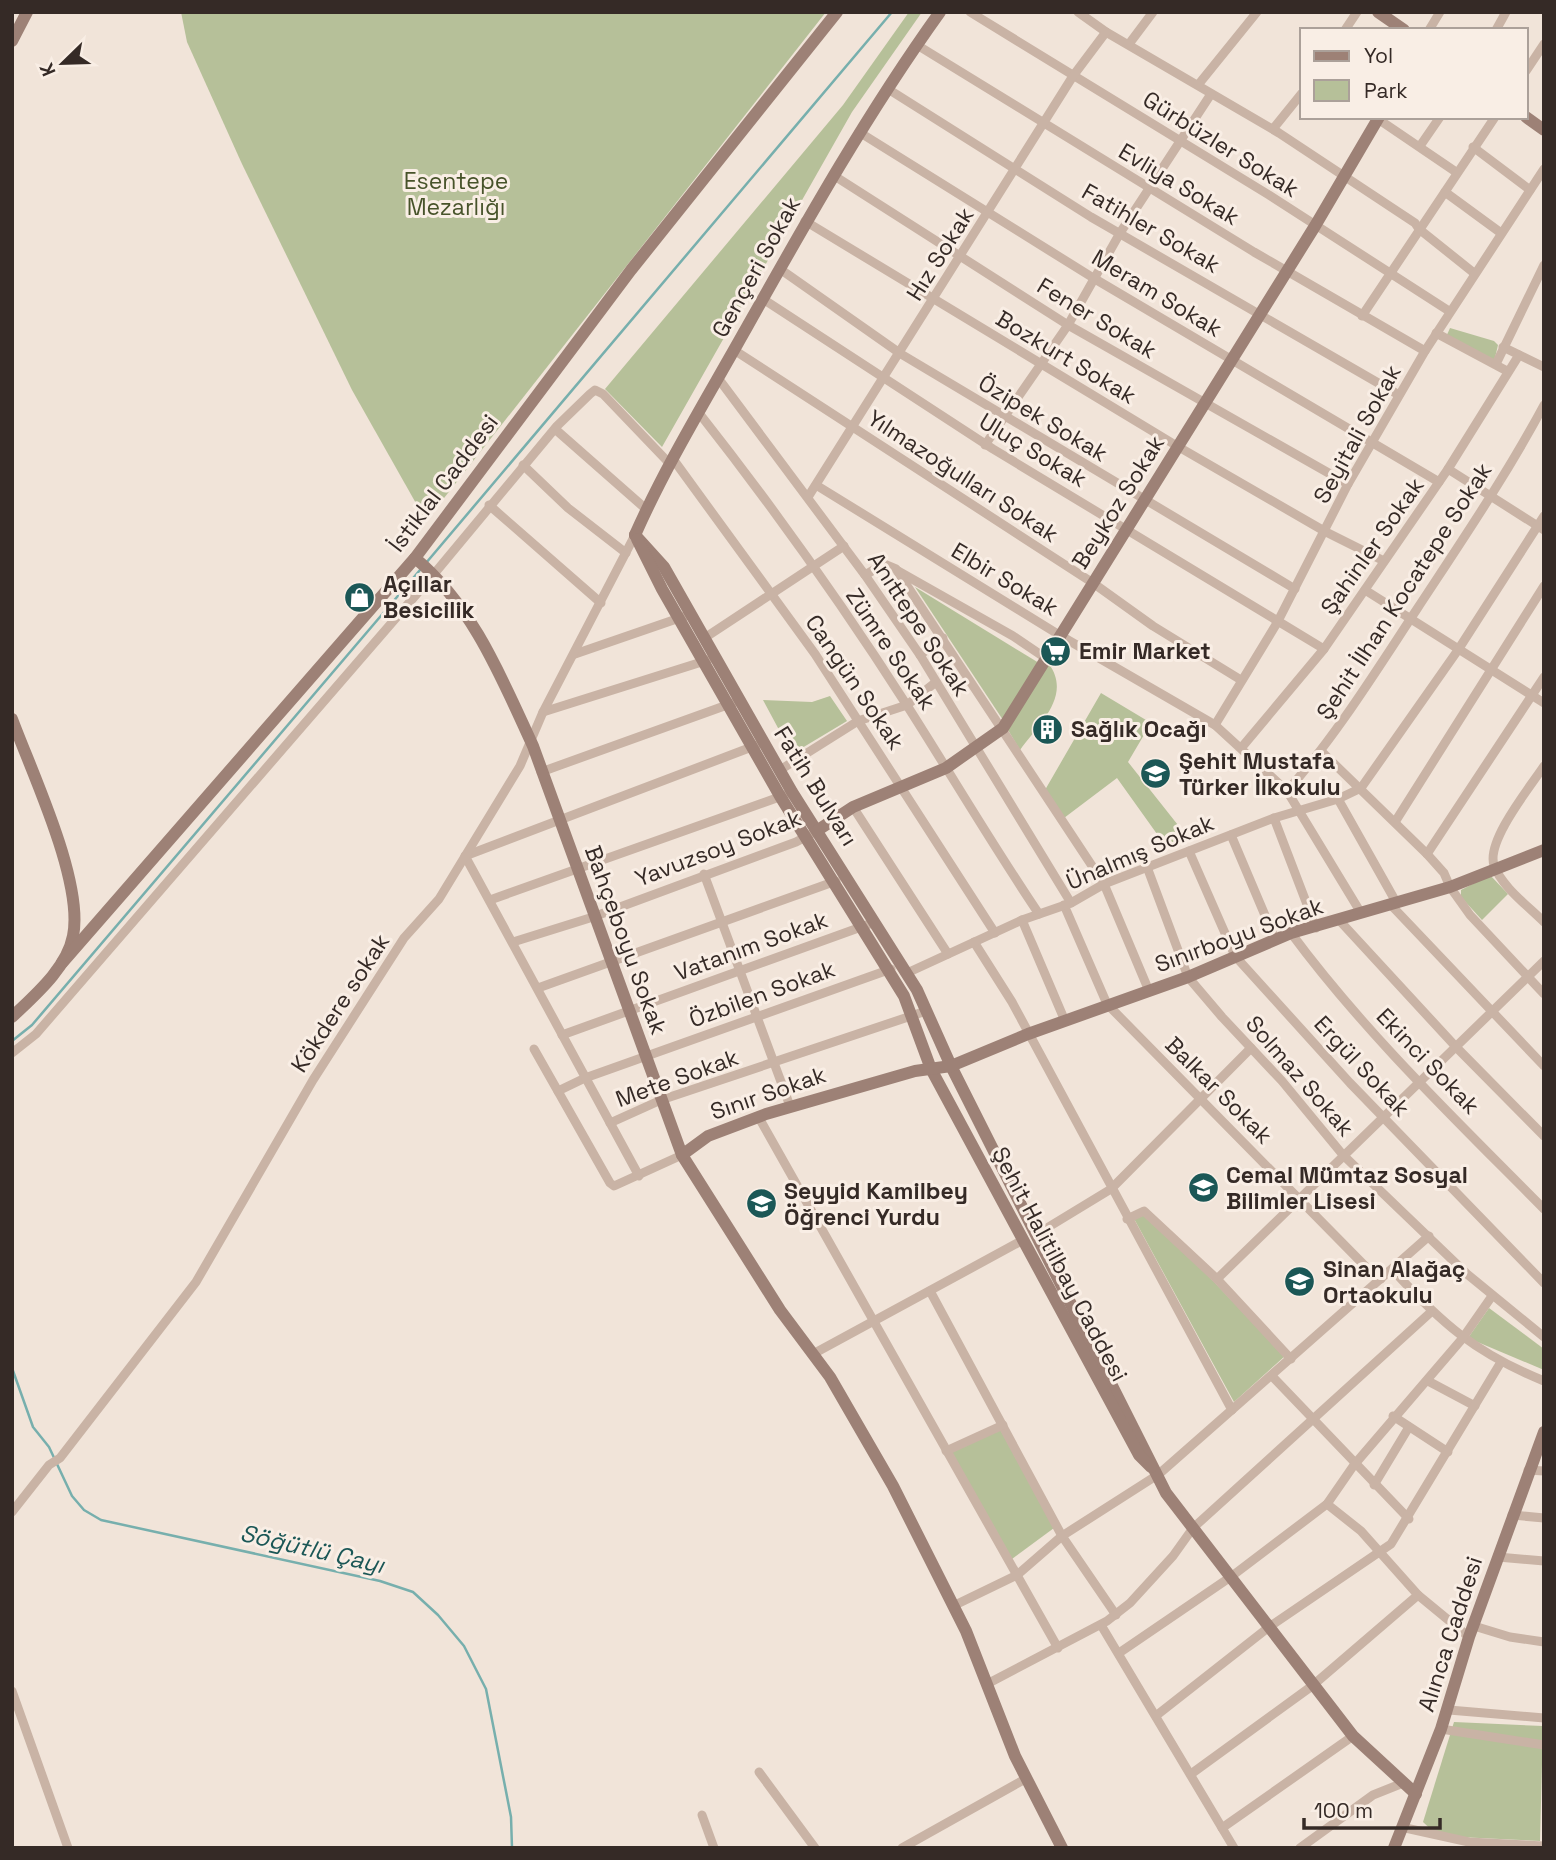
<svg xmlns="http://www.w3.org/2000/svg" width="1556" height="1860" font-family="'Space Grotesk',sans-serif">
<style>
.green{fill:#b6c099}
.lines{fill:none;stroke-linecap:round;stroke-linejoin:round}
.stream{stroke:#77afad;stroke-width:2.5}
.street{stroke:#c9b3a5;stroke-width:9}
.secondary{stroke:#9d8176;stroke-width:12}
.labels{text-anchor:middle;stroke-width:6;stroke-linejoin:round;paint-order:stroke}
.street-label{font-size:23px;fill:#352a26;stroke:#f9eee5}
.park-label{font-size:23px;fill:#47532a;stroke:#f9eee5}
.poi-label{font-size:23px;font-weight:bold;fill:#352a26;stroke:#f9eee5;text-anchor:start}
.water-label{font-size:24px;font-style:italic;fill:#1b5756;stroke:#f9eee5}
</style>
<rect width="100%" height="100%" fill="#f1e4d9"/>
<!-- green -->
<g class="green">
<polygon points="181,12 826,12 426,521 352,390 242,164 187,42"/>
<polygon points="909,12 922,12 852,112 662,447 605,389 843,105"/>
<polygon points="1450,328 1494,341 1498,345 1494,362 1446,337"/>
<polygon points="915,587 1039,663 1003,720"/>
<path d="M1049,664c23,32 -10,60 -29,86l-15,-25z"/>
<polygon points="1101,693 1151,723 1128,762 1189,839 1167,848 1117,778 1064,818 1045,790"/>
<polygon points="830,696 847,721 792,754 763,700 812,702"/>
<polygon points="1490,875 1508,894 1482,920 1461,897 1461,890"/>
<polygon points="1144,1209 1285,1356 1234,1402 1132,1215"/>
<polygon points="1489,1308 1544,1349 1544,1370 1468,1338"/>
<polygon points="1000,1429 1054,1528 1012,1559 951,1451"/>
<polygon points="1454,1722 1543,1726 1540,1841 1438,1836 1423,1822"/>
</g>
<g class="lines">
<!-- stream -->
<g class="stream">
<polyline points="426,563 892,12"/>
<polyline points="12,1041 32,1025 420,570"/>
<polyline points="12,1368 33,1427 49,1447 72,1496 84,1510 101,1520 380,1581 413,1592 438,1615 464,1646 486,1689 511,1817 512,1848"/>
</g>
<!-- street -->
<g class="street">
<polyline points="970,12 1269,195 1449,311"/>
<polyline points="1078,12 1106,32 1279,133 1415,223 1419,229 1474,273"/>
<polyline points="1345,30 1357,12"/>
<polyline points="1429,30 1440,12"/>
<polyline points="1496,30 1506,12"/>
<polyline points="1129,44 1153,12"/>
<polyline points="917,45 1254,252 1425,351"/>
<polyline points="1526,71 1544,44"/>
<polyline points="1198,85 1257,12"/>
<polyline points="888,89 1091,217 1399,395"/>
<polyline points="1378,119 1456,172"/>
<polyline points="1273,129 1302,93"/>
<polyline points="859,132 1095,279 1439,482"/>
<polyline points="1420,146 1440,117"/>
<polyline points="1473,147 1530,190"/>
<polyline points="833,175 1068,325 1348,484"/>
<polyline points="1445,192 1501,233"/>
<polyline points="805,221 1177,446 1326,532 1384,561"/>
<polyline points="780,269 901,354 1295,589"/>
<polyline points="763,299 993,449 1324,649"/>
<polyline points="1362,316 1495,117"/>
<polyline points="1436,333 1507,371"/>
<polyline points="1503,347 1544,367"/>
<polyline points="734,350 1093,583 1153,626 1241,680"/>
<polyline points="1496,364 1544,265"/>
<polyline points="718,378 865,575 920,655 1071,903"/>
<path d="M699,413c74,94 145,194 209,294 44,69 85,139 131,207"/>
<polyline points="555,429 647,510"/>
<polyline points="985,445 1068,325 1120,233 1211,94"/>
<polyline points="673,459 815,654 995,933"/>
<polyline points="523,465 568,508 626,553"/>
<polyline points="1448,469 1544,530"/>
<polyline points="816,485 1061,636 1215,725 1287,791 1361,913"/>
<polyline points="808,497 1073,76 1106,32"/>
<polyline points="489,505 601,603"/>
<polyline points="898,571 1013,636 1047,659"/>
<polyline points="865,575 884,564 896,569 1104,884 1149,991"/>
<polyline points="1365,590 1544,703"/>
<polyline points="706,637 844,546"/>
<polyline points="575,654 691,614"/>
<polyline points="920,655 943,638"/>
<polyline points="543,712 708,660"/>
<polyline points="1215,725 1277,623 1348,484 1425,351 1544,169"/>
<polyline points="1242,747 1324,649 1448,469 1519,355"/>
<polyline points="1322,752 1427,854 1444,873 1450,887 1470,915 1544,994"/>
<path d="M1544,766c-14,21 -58,75 -50,99 7,21 34,41 50,57"/>
<polyline points="780,770 858,721 907,705 936,682"/>
<polyline points="541,772 741,700"/>
<path d="M1287,791c49,-55 89,-120 130,-182 44,-67 89,-133 127,-204"/>
<polyline points="1338,799 1396,902"/>
<polyline points="853,807 948,954"/>
<polyline points="1274,818 1316,928"/>
<polyline points="1395,822 1544,586"/>
<polyline points="1231,835 1275,939"/>
<polyline points="1189,851 1235,956 1350,1083 1544,1283"/>
<polyline points="1427,854 1544,677"/>
<polyline points="1147,867 1188,977 1222,1017 1282,1081 1343,1155 1467,1274 1544,1337"/>
<polyline points="704,874 790,1106"/>
<polyline points="490,900 785,795"/>
<polyline points="1390,904 1544,1066"/>
<polyline points="1064,905 1107,1004 1366,1267 1381,1279"/>
<polyline points="1022,920 1065,1021"/>
<polyline points="1339,920 1457,1048 1544,1136"/>
<path d="M1291,933c74,100 165,187 253,276"/>
<polyline points="513,942 593,917 796,842 811,834"/>
<polyline points="974,942 1012,1002 1232,1410"/>
<polyline points="907,973 1022,920 1071,903 1104,884 1274,818 1338,799 1361,788 1458,650 1544,516"/>
<polyline points="538,988 836,881"/>
<polyline points="562,1035 875,922"/>
<polyline points="534,1049 610,1183 614,1186 682,1155"/>
<polyline points="12,1053 36,1034 434,574 557,426 590,394 595,390 603,394 670,464"/>
<polyline points="558,1091 585,1078 891,969"/>
<polyline points="758,1116 1058,1648"/>
<polyline points="610,1123 661,1100 926,1011"/>
<polyline points="639,1176 465,856 757,745"/>
<polyline points="1127,1219 1144,1211 1217,1279 1291,1359"/>
<polyline points="1037,1234 1111,1189 1251,1048"/>
<path d="M1392,1269c49,54 83,84 152,112"/>
<polyline points="1217,1279 1544,961"/>
<polyline points="930,1291 1062,1536 1116,1615"/>
<polyline points="813,1354 1023,1240"/>
<polyline points="1272,1376 1409,1519"/>
<polyline points="1428,1381 1475,1406"/>
<polyline points="1393,1416 1448,1452"/>
<polyline points="946,1451 1003,1425"/>
<polyline points="1528,1470 1544,1471"/>
<polyline points="1374,1485 1409,1427"/>
<polyline points="12,1512 49,1465 60,1458 196,1282 313,1080 404,938 439,899 520,766 543,712 635,535"/>
<polyline points="1512,1515 1544,1518"/>
<polyline points="1498,1557 1544,1561"/>
<polyline points="1418,1595 1469,1637"/>
<polyline points="953,1606 1017,1575 1062,1536 1159,1474 1429,1236"/>
<polyline points="1101,1625 1234,1848"/>
<polyline points="1474,1626 1510,1637 1544,1642"/>
<polyline points="1119,1653 1232,1576 1327,1504 1354,1465 1462,1339 1492,1296"/>
<polyline points="987,1684 1107,1621 1130,1603 1173,1556 1193,1528 1431,1312"/>
<polyline points="12,1691 68,1848"/>
<polyline points="1449,1710 1544,1718"/>
<polyline points="1157,1715 1269,1627 1391,1544 1501,1362"/>
<polyline points="1441,1729 1544,1745"/>
<polyline points="759,1772 815,1848"/>
<polyline points="1191,1774 1312,1686 1418,1595 1361,1531 1327,1504"/>
<polyline points="702,1815 714,1848"/>
<polyline points="1401,1827 1469,1842 1544,1846"/>
<polyline points="1222,1828 1353,1736"/>
<polyline points="902,1848 1027,1778"/>
<polyline points="1300,1848 1373,1795 1403,1783"/>
</g>
<!-- secondary -->
<g class="secondary">
<polyline points="1378,12 1404,30"/>
<polyline points="12,41 27,12"/>
<polyline points="1526,117 1544,130"/>
<polyline points="635,535 664,567 792,792 917,990 951,1066 1166,1493 1353,1736 1416,1794"/>
<path d="M635,535c31,-70 71,-135 108,-201 62,-110 123,-219 197,-322"/>
<polyline points="637,539 662,589 780,796 904,996 931,1069 1139,1455 1151,1467"/>
<path d="M415,558c58,48 87,121 118,188l149,409 98,155 50,67 63,109 73,145 49,125 47,92"/>
<path d="M12,719c20,54 72,163 61,217 -6,32 -38,59 -61,81"/>
<polyline points="818,830 853,807 946,768 1003,728 1315,226 1379,117"/>
<polyline points="62,963 415,558 631,270 837,12"/>
<polyline points="682,1155 708,1136 766,1114 915,1071 951,1066 1028,1034 1188,977 1291,933 1450,887 1544,850"/>
<polyline points="1394,1848 1441,1729 1469,1637 1544,1432"/>
</g>
</g>
<!-- icons -->
<defs>
<symbol id="shop-disc" viewBox="-11 -11 22 22"><circle r="9.5" fill="#1b5756" stroke="#f9eee5"/><path d="M-5-2.5h2.3a2.7 3.5 0 0 1 5.4 0H5L5.5 6h-11ZM-1.5-2.5h3a1.5 2.3 0 0 0-3 0Z" fill="#fff"/></symbol>
<symbol id="supermarket-disc" viewBox="-11 -11 22 22"><circle r="9.5" fill="#1b5756" stroke="#f9eee5"/><path d="M-6-5.5h2.5l.6 2H6L4.5 2H-2.5L-4.4-4H-6ZM-1.5 3.2a1.3 1.3 0 1 0 .1 0ZM3 3.2a1.3 1.3 0 1 0 .1 0Z" fill="#fff"/></symbol>
<symbol id="building-disc" viewBox="-11 -11 22 22"><circle r="9.5" fill="#1b5756" stroke="#f9eee5"/><path d="M-4-6H4V6H1V3H-1V6H-4ZM-2.5-4.3h1.7v1.8h-1.7ZM.8-4.3h1.7v1.8H.8ZM-2.5-1h1.7V.8h-1.7ZM.8-1h1.7V.8H.8Z" fill="#fff"/></symbol>
<symbol id="school-disc" viewBox="-11 -11 22 22"><circle r="9.5" fill="#1b5756" stroke="#f9eee5"/><path d="M0-5L7-2L0 1L-7-2ZM-4 1L0 2.5L4 1V4Q0 6-4 4Z" fill="#fff"/></symbol>
</defs>
<g fill-rule="evenodd">
<use href="#shop-disc" x="342" y="580" width="35" height="35"/>
<use href="#supermarket-disc" x="1038" y="634" width="35" height="35"/>
<use href="#building-disc" x="1030" y="712" width="35" height="35"/>
<use href="#school-disc" x="1138" y="756" width="35" height="35"/>
<use href="#school-disc" x="1186" y="1170" width="35" height="35"/>
<use href="#school-disc" x="744" y="1186" width="35" height="35"/>
<use href="#school-disc" x="1282" y="1264" width="35" height="35"/>
</g>
<g class="labels">
<!-- street labels -->
<g class="street-label">
<text transform="translate(1221 144) rotate(32)" y="8">Gürbüzler Sokak</text>
<text transform="translate(1179 184) rotate(31)" y="8">Evliya Sokak</text>
<text transform="translate(1151 228) rotate(30)" y="8">Fatihler Sokak</text>
<text transform="translate(940 254) rotate(-58)" y="8">Hız Sokak</text>
<text transform="translate(756 267) rotate(-61)" y="8">Gençeri Sokak</text>
<text transform="translate(1157 293) rotate(31)" y="8">Meram Sokak</text>
<text transform="translate(1097 318) rotate(31)" y="8">Fener Sokak</text>
<text transform="translate(1066 357) rotate(31)" y="8">Bozkurt Sokak</text>
<text transform="translate(1043 418) rotate(31)" y="8">Özipek Sokak</text>
<text transform="translate(1357 434) rotate(-61)" y="8">Seyitali Sokak</text>
<text transform="translate(1033 450) rotate(31)" y="8">Uluç Sokak</text>
<text transform="translate(963 476) rotate(33)" y="8">Yılmazoğulları Sokak</text>
<text transform="translate(443 483) rotate(-53)" y="8">İstiklal Caddesi</text>
<text transform="translate(1118 502) rotate(-58)" y="8">Beykoz Sokak</text>
<text transform="translate(1372 546) rotate(-55)" y="8">Şahinler Sokak</text>
<text transform="translate(1005 579) rotate(31)" y="8">Elbir Sokak</text>
<text transform="translate(1404 591) rotate(-57)" y="8">Şehit İlhan Kocatepe Sokak</text>
<text transform="translate(919 624) rotate(57)" y="8">Anıttepe Sokak</text>
<text transform="translate(891 649) rotate(56)" y="8">Zümre Sokak</text>
<text transform="translate(855 682) rotate(56)" y="8">Cangün Sokak</text>
<text transform="translate(816 786) rotate(58)" y="8">Fatih Bulvarı</text>
<text transform="translate(718 848) rotate(-21)" y="8">Yavuzsoy Sokak</text>
<text transform="translate(1140 852) rotate(-23)" y="8">Ünalmış Sokak</text>
<text transform="translate(1239 935) rotate(-20)" y="8">Sınırboyu Sokak</text>
<text transform="translate(626 940) rotate(70)" y="8">Bahçeboyu Sokak</text>
<text transform="translate(751 946) rotate(-20)" y="8">Vatanım Sokak</text>
<text transform="translate(762 994) rotate(-20)" y="8">Özbilen Sokak</text>
<text transform="translate(340 1003) rotate(-57)" y="8">Kökdere sokak</text>
<text transform="translate(1428 1061) rotate(46)" y="8">Ekinci Sokak</text>
<text transform="translate(1362 1066) rotate(47)" y="8">Ergül Sokak</text>
<text transform="translate(1300 1076) rotate(49)" y="8">Solmaz Sokak</text>
<text transform="translate(677 1078) rotate(-20)" y="8">Mete Sokak</text>
<text transform="translate(1219 1090) rotate(45)" y="8">Balkar Sokak</text>
<text transform="translate(768 1093) rotate(-19)" y="8">Sınır Sokak</text>
<text transform="translate(1060 1264) rotate(62)" y="8">Şehit Halitilbay Caddesi</text>
<text transform="translate(1450 1634) rotate(-72)" y="8">Alınca Caddesi</text>
</g>
<!-- park labels -->
<g class="park-label">
<text x="456" y="189">Esentepe<tspan x="456" dy="26">Mezarlığı</tspan></text>
</g>
<!-- poi labels -->
<g class="poi-label">
<text x="383" y="592">Açıllar<tspan x="383" dy="26">Besicilik</tspan></text>
<text x="1079" y="659">Emir Market</text>
<text x="1071" y="737">Sağlık Ocağı</text>
<text x="1179" y="769">Şehit Mustafa<tspan x="1179" dy="26">Türker İlkokulu</tspan></text>
<text x="1226" y="1183">Cemal Mümtaz Sosyal<tspan x="1226" dy="26">Bilimler Lisesi</tspan></text>
<text x="784" y="1199">Seyyid Kamilbey<tspan x="784" dy="26">Öğrenci Yurdu</tspan></text>
<text x="1323" y="1277">Sinan Alağaç<tspan x="1323" dy="26">Ortaokulu</tspan></text>
</g>
<!-- water labels -->
<g class="water-label">
<text transform="translate(312 1549) rotate(13)" y="8">Söğütlü Çayı</text>
</g>
</g>
<!-- border -->
<rect width="1556" height="1860" fill="none" stroke="#352a26" stroke-width="28"/>
<!-- legend -->
<rect x="1300" y="28" width="228" height="91" fill="#f9eee5" stroke="#aba099" stroke-width="2"/>
<rect x="1314" y="51" width="35" height="10" fill="#9d8176" stroke="#aba099" stroke-width="2"/>
<text x="1364" y="63" font-size="21" fill="#352a26">Yol</text>
<rect x="1314" y="80" width="35" height="21" fill="#b6c099" stroke="#aba099" stroke-width="2"/>
<text x="1364" y="98" font-size="21" fill="#352a26">Park</text>
<!-- north arrow -->
<g transform="translate(63 63) rotate(247)" stroke="#f9eee5" stroke-width="5" paint-order="stroke">
<path d="M0-5L12 26L0 18L-12 26Z" fill="#352a26"/>
<text y="-10" font-size="19" font-weight="bold" text-anchor="middle" fill="#352a26">K</text>
</g>
<!-- scale -->
<path d="M1304 1818v10h136v-10" fill="none" stroke="#352a26" stroke-width="3.5"/>
<text x="1314" y="1818" font-size="21" fill="#352a26" stroke="#f9eee5" stroke-width="5" paint-order="stroke">100 m</text>
</svg>
